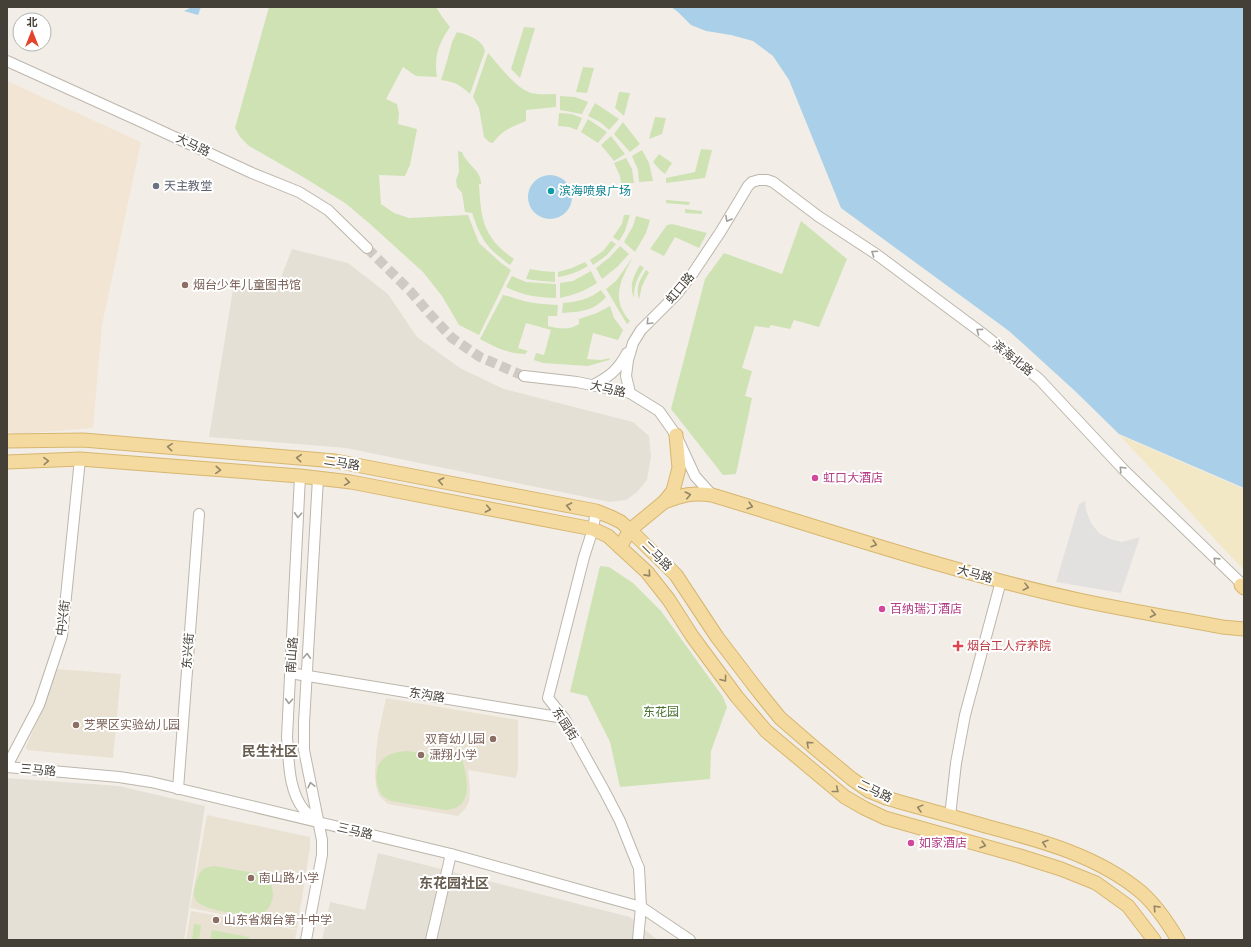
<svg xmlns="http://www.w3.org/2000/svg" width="1251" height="947" font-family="Overpass,'Noto Sans SC',sans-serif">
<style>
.residential{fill:#e5e0d6}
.commercial{fill:#f2e5d4}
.education{fill:#e9e2d2}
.green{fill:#cee2b4}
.sand{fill:#f2e8c6}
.parking{fill:#e3e1df}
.water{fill:#a9d0e8}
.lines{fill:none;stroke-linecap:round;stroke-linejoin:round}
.minor-tunnel{stroke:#cfcbc4;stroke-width:10;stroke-dasharray:10 5;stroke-linecap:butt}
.minor-casing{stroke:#bcb6ab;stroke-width:12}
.major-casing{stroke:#d7b670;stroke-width:15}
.minor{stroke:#fff;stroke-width:10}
.major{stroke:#f4da9e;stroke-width:13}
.oneway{stroke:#a29f9b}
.oneway2{stroke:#938565}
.worship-dot{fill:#6b7280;stroke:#fff;stroke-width:1.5}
.culture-dot{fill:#0f9aa8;stroke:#fff;stroke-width:1.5}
.education-dot{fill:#8d6e63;stroke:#fff;stroke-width:1.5}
.hotel-dot{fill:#d1479c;stroke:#fff;stroke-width:1.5}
.health-dot{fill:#e0444e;stroke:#fff;stroke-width:1.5}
.labels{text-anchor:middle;stroke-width:4;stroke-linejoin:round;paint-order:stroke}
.street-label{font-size:12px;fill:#443f37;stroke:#fff}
.worship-label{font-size:12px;fill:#5b616d;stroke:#fff;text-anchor:start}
.culture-label{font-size:12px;fill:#0d838f;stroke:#fff;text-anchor:start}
.education-label{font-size:12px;fill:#785e54;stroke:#fff;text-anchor:start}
.hotel-label{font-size:12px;fill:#b23c85;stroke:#fff;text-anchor:start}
.health-label{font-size:12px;fill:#be3a42;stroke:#fff;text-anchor:start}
.park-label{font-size:12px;fill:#497030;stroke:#fff}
.quarter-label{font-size:14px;font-weight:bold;fill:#665c4f;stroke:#fff}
</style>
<rect width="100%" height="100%" fill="#f2eee7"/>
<!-- residential -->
<g class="residential">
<polygon points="292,249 348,263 388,294 417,337 460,368 504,389 633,422 649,436 651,457 647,480 636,493 626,500 610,502 346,448 209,437 234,283 275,293"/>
<polygon points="7,778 119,786 205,806 184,940 7,940"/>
<polygon points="378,853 630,917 655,938 661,940 322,940 330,902 365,910"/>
</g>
<!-- commercial -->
<polygon class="commercial" points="7,81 141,142 102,325 93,428 20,434 7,432"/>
<!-- education -->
<g class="education">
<polygon points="56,669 121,674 113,758 27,750 26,747 45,703"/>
<polygon points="386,698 518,720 518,768 516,778 468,770 470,790 469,802 465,809 458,816 388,804 379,796 376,786 375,776 376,753 378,735"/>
<polygon points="207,815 310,837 310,848 297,929 190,908"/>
<polygon points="191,911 297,930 295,940 186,940"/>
</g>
<!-- green -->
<g class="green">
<path d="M269,7h167l7,11 7,9c-12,18 -16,28 -13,50l-21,-1 -13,-9 -17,32 11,5 2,10 -1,10 19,5 -7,36 -5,11 -26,-1 2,29 13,9 15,5 59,-3 11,28 22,20 10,7 -32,65 -20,-10 -17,-29 -19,-24 -54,-49 -24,-20 -42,-26 -54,-31 -9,-9 -5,-9z"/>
<polygon points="524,27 535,28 520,78 511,69"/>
<path d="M457,32c10,2 26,8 28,19l-15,43c-11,-10 -15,-12 -29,-14l6,-19 5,-19z"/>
<path d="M488,53c11,12 27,35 43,40 8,2 17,1 25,1v13l-30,3v11c-14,6 -24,9 -33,22l-4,-1 -5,-5 -5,-29 -6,-11z"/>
<polygon points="583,67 594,68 587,93 576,92"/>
<polygon points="619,92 630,93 624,116 615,108"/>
<polygon points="560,96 575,97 588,102 582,114 560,110"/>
<polygon points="595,103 619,119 609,130 600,122 588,116"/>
<polygon points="559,113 572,114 582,118 577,130 569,127 558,126"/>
<polygon points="655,117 666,118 662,134 649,139"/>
<polygon points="588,119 607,132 598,143 581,132"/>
<polygon points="623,122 640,144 630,152 614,134"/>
<polygon points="611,136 625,154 614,161 601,145"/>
<polygon points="701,149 712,150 705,178 666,183 666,178 695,172"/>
<polygon points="642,150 649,163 653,181 639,182 638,170 632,156"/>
<path d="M458,151l4,1c4,12 20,19 19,32h-2c2,36 4,53 35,75l-4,6c-24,-18 -28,-24 -38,-52l-7,-1 -3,-19 -5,-6 -1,-7 3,-8z"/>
<polygon points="659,154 672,163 665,174 660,170 653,162"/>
<polygon points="626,158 632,169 634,183 621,183 620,176 614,163"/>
<polygon points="666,200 690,202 689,205 666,203"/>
<polygon points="685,209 702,211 702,214 685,213"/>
<polygon points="624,215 630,215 625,231 619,241 613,237 622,224"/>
<polygon points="636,216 650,220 646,233 635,252 624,242 633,226"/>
<polygon points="801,221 847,259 819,327 794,320 790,329 771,325 769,328 755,326 742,368 752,371 745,396 752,398 736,474 723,475 671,409 705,279 724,253 782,274"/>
<polygon points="672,224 707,233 699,248 675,237 664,256 650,249 667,225"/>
<polygon points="611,241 616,244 607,255 593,265 590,260 603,251"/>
<polygon points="620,246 629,254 617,267 602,279 596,268 610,257"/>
<path d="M633,257c-12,22 -23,42 -3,64l-3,3 -21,-35 10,-8z"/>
<path d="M585,262l3,4c-10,6 -18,9 -30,11v-5l14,-4z"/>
<path d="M640,265l4,3c-7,10 -10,18 -10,30 -5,-13 -1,-21 6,-33z"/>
<polygon points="530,269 542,271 555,272 555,282 541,281 526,279"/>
<path d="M646,270l3,2 -7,14 -3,13c-4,-11 1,-20 7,-29z"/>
<path d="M591,271l6,12c-12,8 -23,12 -37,15v-15l13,-2z"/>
<path d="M512,276l14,6 30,2v14c-21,-1 -31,-2 -50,-11z"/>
<path d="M601,290l5,7c-12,14 -26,15 -44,16l1,-10c14,-1 27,-4 38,-13z"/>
<path d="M503,295c7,1 13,4 21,6 11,3 22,3 34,4l-1,11h-9v10c10,3 22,4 31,-2v-5l18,-6 13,-7 4,12 9,12 -5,10 -25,-7 -6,26 14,1 9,-2 -1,2 -21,6 -45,-3 -9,-3 2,-7 8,2 7,-25 -25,-7 -8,25 10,3 -3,3c-17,0 -30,-7 -45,-15z"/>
<polygon points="600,566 609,567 633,583 661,611 723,697 727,707 711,751 710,779 620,787 610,742 587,696 570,692"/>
<path d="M406,751l56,7c5,19 13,50 -16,52l-55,-9c-3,-2 -7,-3 -10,-7 -6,-9 -7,-27 2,-35 7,-6 14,-7 23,-8z"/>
<path d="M214,866l46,8c21,9 15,42 -8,42 -12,-2 -53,-6 -57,-17 -3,-7 2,-18 4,-25 3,-6 9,-7 15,-8z"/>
<polygon points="194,924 201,925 199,940 192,940"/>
<polygon points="212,930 249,937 248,940 220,940 210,938"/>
</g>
<!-- sand -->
<path class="sand" d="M1119,435l125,54v81c-43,-44 -82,-91 -125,-135z"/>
<!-- parking -->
<polygon class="parking" points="1085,501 1086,510 1091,523 1099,533 1110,539 1122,542 1140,537 1121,593 1056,582 1079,504"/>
<!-- water -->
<g class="water">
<polygon points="192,7 201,7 198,15 184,11"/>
<polygon points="671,7 1244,7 1244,488 1119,434 1075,391 1009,331 841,208 789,80 773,56 753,41 731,35 706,31 691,25 678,12"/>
<circle cx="550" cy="197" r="22"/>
</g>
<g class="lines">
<!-- minor-tunnel -->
<polyline class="minor-tunnel" points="367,248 410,291 428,312 452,338 480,357 524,376"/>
<defs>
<g id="minor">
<polyline points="7,61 144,123 252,173 299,192 328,210 367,248"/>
<polyline points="524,376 577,382 630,393 659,411 676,435 695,476 712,495"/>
<path d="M593,385c16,-8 25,-15 34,-32"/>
<polyline points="630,393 626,376 628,360 633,343 641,330 676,295 693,273 721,231 748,186 752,182 759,180 767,180 773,182 818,216 876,254 982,333 1039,379 1123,469 1244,586"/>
<path d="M300,476l-13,261c2,24 1,53 17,73 4,4 10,8 14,12"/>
<polyline points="596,511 593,529 584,557 548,698 564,718 605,792 620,821 636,861 639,868 641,907 638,940"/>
<polyline points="290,673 564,718"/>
<polyline points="7,766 39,705 62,636 80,459"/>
<polyline points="7,767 119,777 151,782 451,854 641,907 690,940"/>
<polyline points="178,789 199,514"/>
<polyline points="950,816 956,763 965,715 1001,581"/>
<polyline points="306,940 322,855 322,840 304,750 304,723 318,478"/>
<polyline points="431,940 451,854"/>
</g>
<g id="major">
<path d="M7,441l76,-1 252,21 261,50 15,6 10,5 9,8 46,45 41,62 42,55 21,26 37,32 35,29 17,12 17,7c35,10 69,19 103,29 53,14 109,29 152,65 16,14 27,31 37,48"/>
<polyline points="7,462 80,459 300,476 351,482 593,529 608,536 647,572 669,600 692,636 737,697 766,731 845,797 864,808 885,818 1020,856 1061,869 1096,883 1128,906 1154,940"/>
<path d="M664,502c19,-7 28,-10 48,-7 122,37 243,78 367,105 47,10 95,18 143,27l22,2"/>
<polyline points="620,547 630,530 664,502 673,491 679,468 676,435"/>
<polyline points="1241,585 1244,588"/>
</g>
</defs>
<!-- minor casing -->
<use href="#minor" class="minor-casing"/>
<!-- major casing -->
<use href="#major" class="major-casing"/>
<!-- minor -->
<use href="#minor" class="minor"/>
<!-- major -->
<use href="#major" class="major"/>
</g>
<!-- one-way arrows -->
<defs><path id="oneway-chevron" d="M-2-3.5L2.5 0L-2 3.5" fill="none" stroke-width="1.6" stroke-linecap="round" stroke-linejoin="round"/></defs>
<g class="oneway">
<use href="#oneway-chevron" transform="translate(728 219) rotate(119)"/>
<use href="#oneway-chevron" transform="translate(874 253) rotate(-146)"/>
<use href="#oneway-chevron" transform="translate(649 322) rotate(134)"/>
<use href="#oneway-chevron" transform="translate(979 331) rotate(-143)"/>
<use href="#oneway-chevron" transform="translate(1122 469) rotate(-134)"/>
<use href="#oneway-chevron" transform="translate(298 515) rotate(93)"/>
<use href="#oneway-chevron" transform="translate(1216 560) rotate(-136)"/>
<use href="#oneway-chevron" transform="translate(307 656) rotate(-87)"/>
<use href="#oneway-chevron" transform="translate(289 701) rotate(93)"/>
<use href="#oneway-chevron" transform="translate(311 785) rotate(-103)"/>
</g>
<g class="oneway2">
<use href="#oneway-chevron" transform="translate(170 447) rotate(-175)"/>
<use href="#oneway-chevron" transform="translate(299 458) rotate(-175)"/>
<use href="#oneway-chevron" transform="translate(46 461) rotate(-3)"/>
<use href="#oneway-chevron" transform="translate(218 470) rotate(4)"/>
<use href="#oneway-chevron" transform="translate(441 481) rotate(-169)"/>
<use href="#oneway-chevron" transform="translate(347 482) rotate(8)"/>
<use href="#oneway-chevron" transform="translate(688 495) rotate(-13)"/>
<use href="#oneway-chevron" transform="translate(569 506) rotate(-169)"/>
<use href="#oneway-chevron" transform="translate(750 506) rotate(17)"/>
<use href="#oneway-chevron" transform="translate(488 509) rotate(11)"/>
<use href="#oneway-chevron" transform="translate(874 544) rotate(17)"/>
<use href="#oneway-chevron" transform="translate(648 574) rotate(48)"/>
<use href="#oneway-chevron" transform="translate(1026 587) rotate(14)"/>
<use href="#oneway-chevron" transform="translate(1153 614) rotate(11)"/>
<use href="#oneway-chevron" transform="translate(724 679) rotate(53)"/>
<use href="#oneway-chevron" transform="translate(809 744) rotate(-138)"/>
<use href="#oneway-chevron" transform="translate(836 790) rotate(39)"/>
<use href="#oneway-chevron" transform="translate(920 808) rotate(-165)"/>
<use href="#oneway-chevron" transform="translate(1045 843) rotate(-162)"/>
<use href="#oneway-chevron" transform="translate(983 845) rotate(16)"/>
<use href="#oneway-chevron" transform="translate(1156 908) rotate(-133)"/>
</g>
<!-- markers -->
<circle class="worship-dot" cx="156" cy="186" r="4"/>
<circle class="culture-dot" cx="551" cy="191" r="4"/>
<g class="education-dot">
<circle cx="185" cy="285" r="4"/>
<circle cx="76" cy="725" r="4"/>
<circle cx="493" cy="739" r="4"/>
<circle cx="421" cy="755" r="4"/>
<circle cx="251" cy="878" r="4"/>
<circle cx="216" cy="920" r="4"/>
</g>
<g class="hotel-dot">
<circle cx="815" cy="478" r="4"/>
<circle cx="882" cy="609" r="4"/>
<circle cx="911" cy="843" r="4"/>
</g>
<path class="health-dot" d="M956 640h4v4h4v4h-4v4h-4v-4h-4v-4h4z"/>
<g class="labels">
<!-- street labels -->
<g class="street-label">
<text transform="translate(193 145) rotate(25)" y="4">大马路</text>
<text transform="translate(680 288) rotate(-50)" y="4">虹口路</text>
<text transform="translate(1013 358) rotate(39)" y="4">滨海北路</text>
<text transform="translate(608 389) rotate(13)" y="4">大马路</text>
<text transform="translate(342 463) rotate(9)" y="4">二马路</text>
<text transform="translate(657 556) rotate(45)" y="4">二马路</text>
<text transform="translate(975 574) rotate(15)" y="4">大马路</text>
<text transform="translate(63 618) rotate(-83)" y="4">中兴街</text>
<text transform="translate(188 651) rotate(-86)" y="4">东兴街</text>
<text transform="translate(292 655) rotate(-86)" y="4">南山路</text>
<text transform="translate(427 695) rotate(9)" y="4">东沟路</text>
<text transform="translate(565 724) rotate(57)" y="4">东园街</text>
<text transform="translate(38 770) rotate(5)" y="4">三马路</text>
<text transform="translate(875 791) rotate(26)" y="4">二马路</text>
<text transform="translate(355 831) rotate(13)" y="4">三马路</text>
</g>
<!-- worship labels -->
<g class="worship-label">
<text x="164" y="190">天主教堂</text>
</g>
<!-- culture labels -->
<g class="culture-label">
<text x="559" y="195">滨海喷泉广场</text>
</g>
<!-- education labels -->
<g class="education-label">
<text x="193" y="289">烟台少年儿童图书馆</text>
<text x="84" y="729">芝罘区实验幼儿园</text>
<text x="485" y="743" text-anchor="end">双育幼儿园</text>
<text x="429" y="759">潇翔小学</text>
<text x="259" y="882">南山路小学</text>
<text x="224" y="924">山东省烟台第十中学</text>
</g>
<!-- hotel labels -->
<g class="hotel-label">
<text x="823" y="482">虹口大酒店</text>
<text x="890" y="613">百纳瑞汀酒店</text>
<text x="919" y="847">如家酒店</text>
</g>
<!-- health labels -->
<g class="health-label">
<text x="967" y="650">烟台工人疗养院</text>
</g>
<!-- park labels -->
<g class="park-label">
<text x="661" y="716">东花园</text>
</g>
<!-- quarter labels -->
<g class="quarter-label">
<text x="270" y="756">民生社区</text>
<text x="454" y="888">东花园社区</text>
</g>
</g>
<!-- border -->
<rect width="1251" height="947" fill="none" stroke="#443f37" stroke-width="16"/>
<!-- north arrow -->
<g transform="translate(32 32)"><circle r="19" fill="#ffffff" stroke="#b4b2af"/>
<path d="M0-3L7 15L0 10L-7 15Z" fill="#e4442c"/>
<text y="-6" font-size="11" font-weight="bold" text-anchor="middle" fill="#443f37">北</text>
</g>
</svg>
